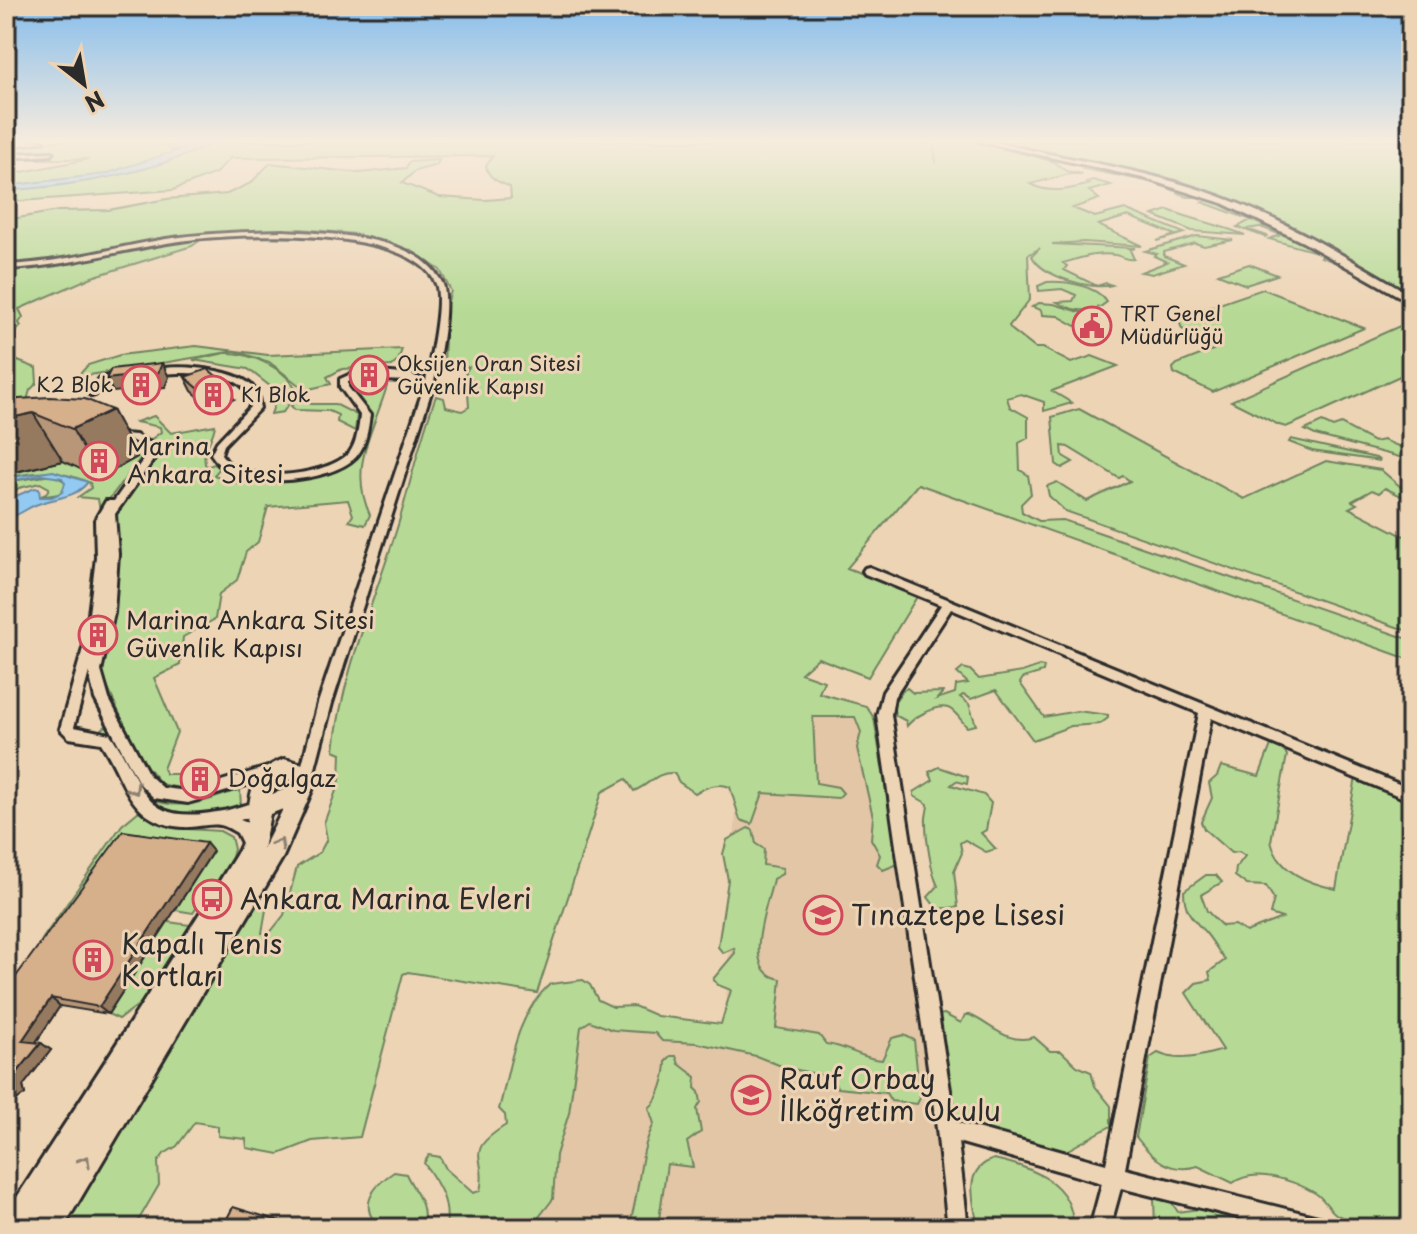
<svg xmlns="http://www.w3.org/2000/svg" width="1417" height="1234" font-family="'Playpen Sans',sans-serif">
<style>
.built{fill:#e2c6a6}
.green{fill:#b6da95;stroke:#708260;stroke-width:2}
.water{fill:#93caf2;stroke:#698aa2;stroke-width:2}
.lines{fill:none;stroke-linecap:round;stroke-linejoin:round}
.stream{stroke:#698aa2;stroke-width:2}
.street-casing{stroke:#2b2b2b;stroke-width:6}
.secondary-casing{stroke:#2b2b2b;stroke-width:6}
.street{fill:#edd4b5;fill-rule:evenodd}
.secondary{fill:#edd4b5;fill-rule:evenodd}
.wall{fill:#b89678;stroke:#2b2b2b;stroke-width:2}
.shaded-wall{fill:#967a61;stroke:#2b2b2b;stroke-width:2}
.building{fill:#d6af8b;stroke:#2b2b2b;stroke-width:2}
.oneway{stroke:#8c8070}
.labels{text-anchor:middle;stroke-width:6;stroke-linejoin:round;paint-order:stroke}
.far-poi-label{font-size:20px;fill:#2b2b2b;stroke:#edd4b5;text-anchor:start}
.poi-label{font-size:24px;fill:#2b2b2b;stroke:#edd4b5;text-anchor:start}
.near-poi-label{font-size:28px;fill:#2b2b2b;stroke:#edd4b5;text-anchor:start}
</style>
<rect width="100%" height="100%" fill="#edd4b5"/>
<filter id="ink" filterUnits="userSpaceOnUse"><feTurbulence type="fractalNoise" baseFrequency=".0125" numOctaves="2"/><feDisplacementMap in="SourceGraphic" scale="16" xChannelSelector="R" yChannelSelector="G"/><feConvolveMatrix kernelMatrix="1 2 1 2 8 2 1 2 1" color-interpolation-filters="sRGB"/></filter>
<g filter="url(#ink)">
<!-- built -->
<polygon class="built" points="798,709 884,715 958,1228 528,1228 579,1015 724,1040 737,789"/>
<!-- green -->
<g class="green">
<path d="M6,141h1405v159l-60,-32 -30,-11 3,-3 -55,-15 12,-4 -18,-7 3,-2 -19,3 20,7 -2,1 -28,-10 14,-7 -49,-18 4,-2 -5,-2 7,-1h-21l-26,-13 -78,-15 4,-3 -98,-23 65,19 12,9 17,3h-13l-40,10c20,10 38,6 60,0l-4,-2 7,-2 18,5 -22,6 10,8 -26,9 22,9 30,-8 59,24 -27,8 18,-6 -47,-19 -30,9 44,21 -58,-4 -32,2 83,4 -5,2 4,9c-9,2 -11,-3 -19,-4 -18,-3 -34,3 -52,8l4,3 -3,4 33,16 9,-3 6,2c-20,6 -71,-9 -80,-29l8,-8 -12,7 2,44 -21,27 3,4 23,18h8l28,15 21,-7 26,10 -66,25 20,12 -28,8v-9l-23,-8 -14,4 3,9 18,10v21l-9,5 1,27 8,5 3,19 -10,10 1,8 17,9 24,-1 348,120v20l-493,-176 -71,84 71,27 -50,82 -50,-19 -17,15 23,8 -5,12 47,13 8,12 24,146 -15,6 -6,-6 3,-9 -9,-16 2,-22 -16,-69 4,-16 -6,-15h-42l3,66 22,4 5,6 -5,5 -75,-5 -11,31 -12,-4 -10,-33c-13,-5 -23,0 -35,6l-16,-11 -5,-9c-19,-1 -23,11 -40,18l-8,-12 -24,13 -65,201 -129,-21 -5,2 -43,163 -48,4 -33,13 -32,-6 -1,-9 -28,-3v-10l-23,-4 -18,24 -13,8 -6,8 1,23 -25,43h-72l196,-325 9,1 -5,29 7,1 15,-19 13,-48 23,-15 7,-13 -3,-16 16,-43 1,-27 -7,-3c8,-78 41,-150 64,-225 13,-43 22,-87 38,-129l8,2 2,9 16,4 7,-4 -1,-14 7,-10 -10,-10 4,-6 -25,-1 2,-58 5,-17 -11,-21 -30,-20 -54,-16 -55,-5 -32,4h-59l-18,13 -100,31 -73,32 4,8 -4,6 2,3 -10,11 -1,21 26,10 1,15 -7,7 -4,14 -20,5v-189l52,-9 50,-1 59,-11 60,-5 24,-11 19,-20 89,10 47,-5 3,-6 30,-2 -2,5 -22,6 -13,12 37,14 46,3 26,-2 -1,-11c-10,-5 -22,-8 -24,-21l7,-10 -263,2 -14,15 -43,17 -167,12v-27l83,-16h-83z"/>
<path d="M1168,210c24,9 51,15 77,25l-53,-4 -39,-16z"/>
<polygon points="1197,236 1233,240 1204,246 1195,243 1164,252 1164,256 1184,264 1152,274 1141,272 1167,262 1154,256 1157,254 1145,251"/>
<polygon points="1249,264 1277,275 1246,285 1218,274"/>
<path d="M1047,282c19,-1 49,3 60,20 -15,13 -34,9 -50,0l16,-1 3,-6 -14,-6 -23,2 -1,-5z"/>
<polygon points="1263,289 1364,328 1213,392 1174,373 1173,368 1177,364 1213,350 1208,342 1182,329 1178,318"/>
<polygon points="1039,303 1054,304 1099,318 1076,326 1058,316 1042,315 1041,310 1032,307"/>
<polygon points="1411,321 1411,371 1300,421 1286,427 1279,425 1231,401"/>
<polygon points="196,346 268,355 402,349 398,361 392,366 342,369 327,377 331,384 305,390 269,362 235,351 77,377 88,365 120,355"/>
<path d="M225,353c24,-1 64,16 72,40l-14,19 -12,2 5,-14 -1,-10 -27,-21 -55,-9z"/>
<path d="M375,382l12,4c-14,47 -39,81 -17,129l-5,10 -16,-4 4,-6 -5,-15 -80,7 -10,35 -12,10 -9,28 -18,14 -4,25 -32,18 -3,28 -26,13 23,54 -14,37 3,5h17l-4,14 -18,-4 -22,-27 -38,-84c18,-52 20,-106 14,-161l44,-60 -2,-6 -8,-5 12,-9 -1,-5 -24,-5 18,-6 17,17 44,-8c-2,17 -15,24 -9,42l8,-3 6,4 -6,7 26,9c11,-7 24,-3 36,-4 49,-2 91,-9 95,-66l-20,-28z"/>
<polygon points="302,393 311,404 335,404 357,415 355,431 337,422 338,415 329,411 295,410 291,406"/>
<polygon points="1079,409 1244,499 1326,461 1381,470 1409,494 1403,497 1385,488 1379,493 1372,490 1352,501 1357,504 1349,508 1403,536 1411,533 1411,632 1065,511 1049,496 1047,486 1057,482 1087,501 1130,481 1123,476 1119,478 1068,447 1062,446 1063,456 1073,462 1062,468 1056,464 1052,417"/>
<polygon points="1322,422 1333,427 1341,424 1374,442 1383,440 1411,451 1411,460 1315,435 1305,430"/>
<polygon points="1291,439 1376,458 1380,461 1312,451 1289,442"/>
<path d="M139,450l4,5 -43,56 -2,-12 -20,-2 13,-9 -1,-5c-30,-14 -52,-12 -84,-5v-3l55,-14 69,-7z"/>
<polygon points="52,475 65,481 65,487 59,494 39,497 46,494 49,488 40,483 19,488 6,497 6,482"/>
<path d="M1039,666l5,1 -1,5 -20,6 -3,5 24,34 33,-6 31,4v3l-8,6 -29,2 -38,14 -37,-50 -25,9 -8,-4 -3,2 9,7 7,21 -9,2c-5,-5 -12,-17 -19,-19 -13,-4 -35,10 -41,18l-1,-5 -11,-6 -2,-11 10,-14 4,-2 6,5 30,-1 -6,7 18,-6 1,-8 12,-2 -11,-10 6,-5 7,2 9,9 43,-7z"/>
<path d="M107,725l44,74c31,13 59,1 89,-10l1,18c-34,8 -68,13 -97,-11l-35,-63 -8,-3z"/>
<path d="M1271,745l9,2 7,8 -16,86c7,31 37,42 65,48l20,-112 55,21v429c-25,-1 -51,0 -74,-12 -8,-5 -13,-17 -22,-22 -22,-13 -60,-26 -82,-10l-35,-17c-28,8 -45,-7 -62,-29l14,-79 8,-5c21,10 44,3 65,-3l-37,-57 10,-10 15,-3 -2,-8 16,-12c-7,-9 -13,-20 -20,-28 -13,-14 -21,-21 -21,-41l22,-16h10l6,7 -21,13 6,16 15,15 12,-1 12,7 36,-14 -12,-4 4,-15 -8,-13 -19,-1 -12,-9 1,-8 9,-12 -6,-4 -8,1 -27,-24 -3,-7 11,-24 -3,-15 8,-7 4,-10 38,10z"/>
<path d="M939,767l29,10 -1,7 -11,-3 -5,4 33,10 7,8 -5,27 -5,3 15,16 -10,3 -21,-12 -5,3 2,10 -8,18 4,36 -21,2 -9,-12 10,-11c-7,-13 -12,-48 -12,-63 -1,-7 2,-12 2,-19l-14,-8v-4l19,-12 -4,-8z"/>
<polygon points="139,811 171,828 220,831 231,837 234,849 232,857 206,899 203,898 193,913 175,910 212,852 8,998 43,938 122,825"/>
<path d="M748,828l5,2 3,14 8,5 -1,16 20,3 -1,6 -9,5c-5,27 -34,94 8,100l-5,49 43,7 7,9c21,2 36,15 56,16l10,-22 12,-3 10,5 6,58 -3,6 -26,-3 -5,-8 -48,-5 -9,-11 -45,-10 -28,-11 -59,-13 -35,-2 -7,-8 -42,-3 -23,-9 -9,6 -12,86 -13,42 -3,44 -14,18 -2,11h-91c4,-27 -7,-43 -22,-65l5,-8 11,2 6,12 27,24 7,-2c9,-35 -20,-37 26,-66l-1,-10 -6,-6c12,-43 15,-92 51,-125l33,-4 7,5 8,15 15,7 21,-1 23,10 64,8 10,-34 -13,-5 -5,-6 22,-26 -1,-5 -11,5 -5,-6 10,-67 -5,-26 4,-14z"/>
<polygon points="168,922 190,925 141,1003 119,1019 108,1014"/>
<path d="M944,1014l17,9 4,-8h5c21,9 38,31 64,22l16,14h11l16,15 14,6 4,14 16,20v20l-47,26 -102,-26 -13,-14 -11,-97z"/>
<path d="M671,1056h5l3,8 17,13 -1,11 4,4 2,10 -4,7 4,23 -14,10 6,25 -26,-3 -9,62 10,2h-40c13,-34 9,-73 26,-104l-5,-16c11,-9 17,-34 17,-47z"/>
<path d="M994,1159c37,8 80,23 79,69h-95c-4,-27 -17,-58 16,-69z"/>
<path d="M394,1172l12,2c9,19 23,31 16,54h-41c-24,-20 -9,-42 13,-56z"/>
<polygon points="1154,1198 1170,1200 1178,1212 1213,1207 1231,1212 1238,1221 1231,1228 1155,1228"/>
</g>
<!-- water -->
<g class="water">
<path d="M183,141l31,1c-61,32 -138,43 -208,49v-5l99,-12 86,-28 -17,5 -7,-4z"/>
<path d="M53,471l35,11c-13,16 -29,15 -47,21 -15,4 -20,13 -35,15v-18l29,-12 4,1 1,8h12l10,-5 3,-9 -3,-5 -21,-3 -35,7v-4z"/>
</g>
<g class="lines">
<!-- stream -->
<polyline class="stream" points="911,141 934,145 936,163"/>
<defs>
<g id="street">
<polygon points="53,152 51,155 6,158 6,154"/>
<path d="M284,231c44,3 122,4 151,41 4,6 8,10 9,16 5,25 -5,73 -11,98l-101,317 -20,77 -2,4 -5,2 -5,-2 -2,-4 20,-77 106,-316 -14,-6 -31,-1c-11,-7 -20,-3 -31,2v5l22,28c-2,14 -4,31 -14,42 -25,25 -103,32 -133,11 -5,-3 -8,-9 -12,-14l6,-12 33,-35c0,-4 1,-8 -1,-12 -8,-21 -53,-22 -71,-22 -11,0 -22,3 -31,-1 21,-10 86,-4 104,13 7,7 7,13 9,23l-36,37 -3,9c1,1 6,8 8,10 25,19 100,12 121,-12 7,-10 9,-25 10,-37l-20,-28v-8l20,-9 52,5 14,6c4,-19 17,-80 10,-97 -24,-59 -196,-51 -249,-44 -61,8 -119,27 -181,29v-4c55,-2 106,-17 160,-26 39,-6 78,-7 118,-8z"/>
<polygon points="120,373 123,374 123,378 106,382 95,395 92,396 88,393 100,378"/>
<path d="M110,433l26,2 25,14 -46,65 3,40 -4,59 -13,58 8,28 40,76 14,13 25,3 83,-25 5,2 2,4 -2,4 -88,27 -34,-5 -15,-15 -44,-84 -6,-27 -15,55 36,7c38,54 28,93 113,77 13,-2 30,-11 42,-7l2,4 -2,4 -25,8 8,3 11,23 -3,5 -5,2 -5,-2 -9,-18c-5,-3 -11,-7 -17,-8 -11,-2 -25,3 -37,2 -55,-4 -57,-47 -82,-84l-32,-5 -9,-9 26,-91 10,-81 -1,-37 11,-19h8l36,-51 -19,-10 -24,-2 -2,-2z"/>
<path d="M869,567l542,222v12l-200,-83 -86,451 197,49 7,3 3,7h-51l-160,-40 -11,40h-20l12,-45 -144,-41 10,86h-20l-11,-99 -60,-414 6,-23 58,-87 -76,-31 -2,-3 2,-3zM951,609l248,104 -93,451 -151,-42 -64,-407 3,-18z"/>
</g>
<g id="secondary">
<polygon points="23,141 44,141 6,147 6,143"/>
<path d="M978,141h12c69,17 141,26 208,48 76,24 145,66 213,106v8l-108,-61 -81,-39 -79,-25z"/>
<path d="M284,759l26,7 6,15 -33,76 -220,371h-57v-14c78,-119 155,-238 230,-359 23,-36 -2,-79 48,-96zM285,777l9,3 -8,9 -14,5 2,-8zM283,809l-20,40 7,-35z"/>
</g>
</defs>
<!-- street casing -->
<use href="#street" class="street-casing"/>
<!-- secondary casing -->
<use href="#secondary" class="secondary-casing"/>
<!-- street -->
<use href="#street" class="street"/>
<!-- secondary -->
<use href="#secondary" class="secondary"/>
</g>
<!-- wall -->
<g class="wall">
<polygon points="185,377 234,399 212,408 192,391"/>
<polygon points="6,401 112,410 137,457 100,478 63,461 6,474"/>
<polygon points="213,851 108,1014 60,1006 36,1042 41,1043 51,1050 23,1086 25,1094 6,1107 10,995 6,991"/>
</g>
<!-- shaded-wall -->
<g class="shaded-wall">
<polygon points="162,363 169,377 165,387 113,392 106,379"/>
<polygon points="228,386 234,399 212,408 205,394"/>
<polygon points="112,410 137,457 100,478 72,429"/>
<polygon points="33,413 63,461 6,474 6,419"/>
<polygon points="206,843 213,851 108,1014 99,1007"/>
<polygon points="51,998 60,1006 32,1048 22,1041"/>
<polygon points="41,1043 51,1050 23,1086 25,1094 6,1107 6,1092 12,1079"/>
</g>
<!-- building -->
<g class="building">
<polygon points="162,363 158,373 106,379 111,369"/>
<polygon points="208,369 228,386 205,394 185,377"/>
<polygon points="49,397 85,399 112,410 72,429 33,413 6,419 6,401 19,399"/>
<polygon points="123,831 206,843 99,1007 51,998 22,1041 41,1043 12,1079 14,1088 6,1092 6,1000 13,992 6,991 6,990"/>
<polygon points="233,1207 302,1228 222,1228"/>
</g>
<!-- one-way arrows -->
<defs><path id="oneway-chevron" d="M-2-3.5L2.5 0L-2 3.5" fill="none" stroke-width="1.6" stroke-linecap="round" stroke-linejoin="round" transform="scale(2)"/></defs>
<g class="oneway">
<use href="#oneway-chevron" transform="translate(134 789) rotate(59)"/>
<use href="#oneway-chevron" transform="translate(279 844) rotate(-60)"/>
<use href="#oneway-chevron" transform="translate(85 1161) rotate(-59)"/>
</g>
</g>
<!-- sky -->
<linearGradient id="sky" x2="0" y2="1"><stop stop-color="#86bdec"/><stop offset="0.45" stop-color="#f7ecde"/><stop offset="1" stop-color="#f7ecde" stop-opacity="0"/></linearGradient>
<rect width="1417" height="313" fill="url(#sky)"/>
<!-- icons -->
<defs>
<symbol id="civic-ring" viewBox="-11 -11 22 22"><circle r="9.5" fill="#edd4b5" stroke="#d1495b" stroke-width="1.5"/><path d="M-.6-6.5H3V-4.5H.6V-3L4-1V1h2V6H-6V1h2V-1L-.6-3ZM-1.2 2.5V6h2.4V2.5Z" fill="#d1495b"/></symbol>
<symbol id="building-ring" viewBox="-11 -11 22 22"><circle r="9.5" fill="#edd4b5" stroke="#d1495b" stroke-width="1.5"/><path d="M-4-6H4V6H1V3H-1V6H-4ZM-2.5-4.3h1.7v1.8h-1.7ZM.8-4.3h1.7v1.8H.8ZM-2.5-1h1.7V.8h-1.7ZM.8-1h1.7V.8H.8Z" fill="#d1495b"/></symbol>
<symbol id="bus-ring" viewBox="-11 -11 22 22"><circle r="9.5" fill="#edd4b5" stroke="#d1495b" stroke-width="1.5"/><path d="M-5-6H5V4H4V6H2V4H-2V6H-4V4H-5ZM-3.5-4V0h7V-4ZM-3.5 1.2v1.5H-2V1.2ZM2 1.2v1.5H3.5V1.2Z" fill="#d1495b"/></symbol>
<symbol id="school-ring" viewBox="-11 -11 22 22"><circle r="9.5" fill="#edd4b5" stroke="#d1495b" stroke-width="1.5"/><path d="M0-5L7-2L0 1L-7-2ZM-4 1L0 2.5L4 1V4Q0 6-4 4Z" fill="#d1495b"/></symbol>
</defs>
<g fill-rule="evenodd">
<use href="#civic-ring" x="1070" y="304" width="44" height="44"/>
<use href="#building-ring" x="347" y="353" width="44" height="44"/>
<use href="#building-ring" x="119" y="363" width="44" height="44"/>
<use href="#building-ring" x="191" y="373" width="44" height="44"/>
<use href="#building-ring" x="77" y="439" width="44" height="44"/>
<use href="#building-ring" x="76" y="613" width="44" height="44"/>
<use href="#building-ring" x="178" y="757" width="44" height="44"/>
<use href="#bus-ring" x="190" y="877" width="44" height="44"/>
<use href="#school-ring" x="801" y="893" width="44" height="44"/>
<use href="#building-ring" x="71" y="938" width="44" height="44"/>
<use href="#school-ring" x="729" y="1073" width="44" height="44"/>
</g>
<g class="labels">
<!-- far-poi labels -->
<g class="far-poi-label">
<text x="1120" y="321">TRT Genel<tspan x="1120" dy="23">Müdürlüğü</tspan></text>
<text x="397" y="371">Oksijen Oran Sitesi<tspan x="397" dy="23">Güvenlik Kapısı</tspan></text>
<text x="113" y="392" text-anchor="end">K2 Blok</text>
<text x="241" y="402">K1 Blok</text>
</g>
<!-- poi labels -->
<g class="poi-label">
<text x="127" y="455">Marina<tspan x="127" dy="28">Ankara Sitesi</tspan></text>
<text x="126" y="629">Marina Ankara Sitesi<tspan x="126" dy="28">Güvenlik Kapısı</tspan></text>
<text x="228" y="787">Doğalgaz</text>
</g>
<!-- near-poi labels -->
<g class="near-poi-label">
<text x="240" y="909">Ankara Marina Evleri</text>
<text x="851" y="925">Tınaztepe Lisesi</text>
<text x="121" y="954">Kapalı Tenis<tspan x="121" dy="32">Kortları</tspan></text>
<text x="779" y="1089">Rauf Orbay<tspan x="779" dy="32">İlköğretim Okulu</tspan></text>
</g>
</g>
<!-- margin -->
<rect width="1417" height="1234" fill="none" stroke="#edd4b5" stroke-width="32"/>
<rect x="16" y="16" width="1385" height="1202" fill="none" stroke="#2b2b2b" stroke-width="3" filter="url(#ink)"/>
<!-- north arrow -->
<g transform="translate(84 84) rotate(149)" stroke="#edd4b5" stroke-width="6" paint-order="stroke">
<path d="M0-6L14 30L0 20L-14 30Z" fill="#2b2b2b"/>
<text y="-12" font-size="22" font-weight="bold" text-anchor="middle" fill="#2b2b2b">N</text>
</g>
</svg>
